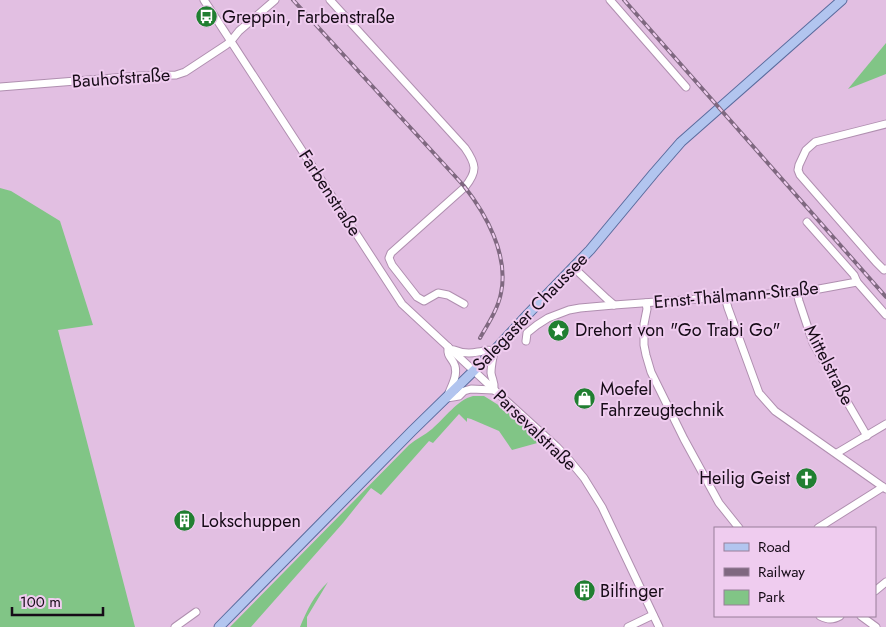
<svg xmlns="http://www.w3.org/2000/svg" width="886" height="627" font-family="Jost,sans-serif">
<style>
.green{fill:#81c586}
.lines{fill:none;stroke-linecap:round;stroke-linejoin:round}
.minor-casing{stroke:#b08fb0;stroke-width:9}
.major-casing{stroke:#5a6b9d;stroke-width:11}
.minor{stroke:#fff;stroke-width:7}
.major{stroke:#b2c5ef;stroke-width:9}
.rail-casing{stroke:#7f6880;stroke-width:4}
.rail{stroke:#efccef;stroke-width:2;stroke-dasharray:5.5;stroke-linecap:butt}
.labels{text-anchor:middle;stroke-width:4;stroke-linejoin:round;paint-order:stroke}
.poi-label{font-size:18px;fill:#160b17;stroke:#efccef;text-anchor:start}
.street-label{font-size:18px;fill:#160b17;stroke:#efccef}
</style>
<rect width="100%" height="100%" fill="#e2bfe2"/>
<!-- green -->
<g class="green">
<polygon points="886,43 886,74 848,89"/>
<polygon points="0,188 11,191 60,221 93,325 58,330 135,627 0,627"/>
<path d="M473,396h11l16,10 47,39 20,21 -26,-24 -29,8 -13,-19 -28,-12 -4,-1v4l-8,-8 -26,29 -4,-2 -48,54 -10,-7 -28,35 -92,104h-21l179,-182c7,-6 16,-10 23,-16 13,-11 25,-29 41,-33z"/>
<path d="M328,582l-21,35v10h-7c7,-17 14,-32 28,-45z"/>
</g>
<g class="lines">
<defs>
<g id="minor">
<polyline points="204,0 402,304 502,397 556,446 570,461 584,478 602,507 659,627"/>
<path d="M330,0l135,148c11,16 13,23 0,39l-74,66 -2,5 3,7 25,32 7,4 14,-8 10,2 16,9"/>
<polyline points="610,0 686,87"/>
<polyline points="0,87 139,76 176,75 185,72 226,45 231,41 239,31 275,0"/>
<polyline points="886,124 815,142 806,150 799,165 798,170 800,175 876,262 884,270 886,269"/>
<polyline points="807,222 854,275 857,282 886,315"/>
<polyline points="573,267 607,299 614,305"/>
<polyline points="797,292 799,301 813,343 867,436"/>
<polyline points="725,297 728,308 759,393 775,411 886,489"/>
<polyline points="646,303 647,309 644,324 644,345 646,355 651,372 684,439 719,503 739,528"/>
<polyline points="526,341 527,333 537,325 548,318 569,310 580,308 614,305 797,292 819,289 857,282"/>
<path d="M448,347c-1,11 4,10 7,19 3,11 -5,22 -8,32l12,-2 5,-5 7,-2 22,1"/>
<path d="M454,350c7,3 15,4 24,2 8,-1 7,-3 16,-1 -1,7 -3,14 -3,22 1,7 4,8 3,17"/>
<polyline points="837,453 886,424"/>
<polyline points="818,528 883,487"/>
<polyline points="875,591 886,582"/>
<path d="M820,616c8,4 13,4 20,0"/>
<polyline points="861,616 876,627"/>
<polyline points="175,627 196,612"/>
<polyline points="628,627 653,615"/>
</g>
<polyline id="major" points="219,627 412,431 494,351 528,314 590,250 654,173 681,142 842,0"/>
</defs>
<!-- minor casing -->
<use href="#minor" class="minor-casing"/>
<!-- major casing -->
<use href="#major" class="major-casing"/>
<!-- minor -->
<use href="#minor" class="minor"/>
<!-- major -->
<use href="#major" class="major"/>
<defs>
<g id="rail">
<path d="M293,0l171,186c22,28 45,69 37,107 -3,16 -13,31 -21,45"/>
<polyline points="624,0 886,297"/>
</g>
</defs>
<!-- rail casing -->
<use href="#rail" class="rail-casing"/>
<!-- rail -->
<use href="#rail" class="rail"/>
</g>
<!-- icons -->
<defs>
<symbol id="bus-disc" viewBox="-11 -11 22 22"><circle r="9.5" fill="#207f31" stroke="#efccef"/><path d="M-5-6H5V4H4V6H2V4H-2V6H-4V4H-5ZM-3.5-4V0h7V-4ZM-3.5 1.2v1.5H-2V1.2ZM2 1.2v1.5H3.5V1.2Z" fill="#fff"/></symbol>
<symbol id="sight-disc" viewBox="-11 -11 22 22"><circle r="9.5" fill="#207f31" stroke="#efccef"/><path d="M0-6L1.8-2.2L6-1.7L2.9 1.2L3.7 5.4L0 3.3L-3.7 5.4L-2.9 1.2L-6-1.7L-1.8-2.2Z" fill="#fff"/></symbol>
<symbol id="shop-disc" viewBox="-11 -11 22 22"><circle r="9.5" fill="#207f31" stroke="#efccef"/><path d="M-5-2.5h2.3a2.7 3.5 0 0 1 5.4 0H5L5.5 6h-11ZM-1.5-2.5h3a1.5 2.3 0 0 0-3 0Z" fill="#fff"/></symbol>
<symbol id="church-disc" viewBox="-11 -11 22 22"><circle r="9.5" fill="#207f31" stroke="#efccef"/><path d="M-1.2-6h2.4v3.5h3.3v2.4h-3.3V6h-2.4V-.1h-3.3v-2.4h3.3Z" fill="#fff"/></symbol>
<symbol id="building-disc" viewBox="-11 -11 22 22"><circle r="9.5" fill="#207f31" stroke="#efccef"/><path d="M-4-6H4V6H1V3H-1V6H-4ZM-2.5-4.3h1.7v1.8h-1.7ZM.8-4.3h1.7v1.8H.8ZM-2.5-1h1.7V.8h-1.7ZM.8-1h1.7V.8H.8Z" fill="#fff"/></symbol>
</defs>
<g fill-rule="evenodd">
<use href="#bus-disc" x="194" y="4" width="25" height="25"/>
<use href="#sight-disc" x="546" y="318" width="25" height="25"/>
<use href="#shop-disc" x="572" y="386" width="25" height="25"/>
<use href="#church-disc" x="794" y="466" width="25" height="25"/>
<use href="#building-disc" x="172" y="508" width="25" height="25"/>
<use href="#building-disc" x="572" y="578" width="25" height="25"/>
</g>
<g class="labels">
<!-- poi labels -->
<g class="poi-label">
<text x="222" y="23">Greppin, Farbenstraße</text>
<text x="575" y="336">Drehort von "Go Trabi Go"</text>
<text x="600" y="395">Moefel<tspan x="600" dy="21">Fahrzeugtechnik</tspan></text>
<text x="790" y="484" text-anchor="end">Heilig Geist</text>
<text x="201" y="527">Lokschuppen</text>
<text x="600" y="597">Bilfinger</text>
</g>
<!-- street labels -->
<g class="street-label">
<text transform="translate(121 78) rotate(-4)" y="6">Bauhofstraße</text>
<text transform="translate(330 193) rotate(57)" y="6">Farbenstraße</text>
<text transform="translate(736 295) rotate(-5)" y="6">Ernst-Thälmann-Straße</text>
<text transform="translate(530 312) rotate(-46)" y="6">Salegaster Chaussee</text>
<text transform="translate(829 365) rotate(63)" y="6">Mittelstraße</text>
<text transform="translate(535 430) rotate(44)" y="6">Parsevalstraße</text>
</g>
</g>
<!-- legend -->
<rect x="714" y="527" width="162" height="90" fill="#efccef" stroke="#987f99"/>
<rect x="724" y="543" width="25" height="8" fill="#b2c5ef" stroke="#987f99"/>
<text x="758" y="552" font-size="15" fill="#160b17">Road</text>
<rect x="724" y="568" width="25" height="8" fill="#7f6880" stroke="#987f99"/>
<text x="758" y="577" font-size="15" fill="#160b17">Railway</text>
<rect x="724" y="590" width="25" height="15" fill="#81c586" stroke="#987f99"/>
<text x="758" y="602" font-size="15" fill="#160b17">Park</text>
<!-- scale -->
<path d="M12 607v8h91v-8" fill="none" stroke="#160b17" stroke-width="2.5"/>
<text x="20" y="607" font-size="15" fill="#160b17" stroke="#efccef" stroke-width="4" paint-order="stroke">100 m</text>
</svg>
